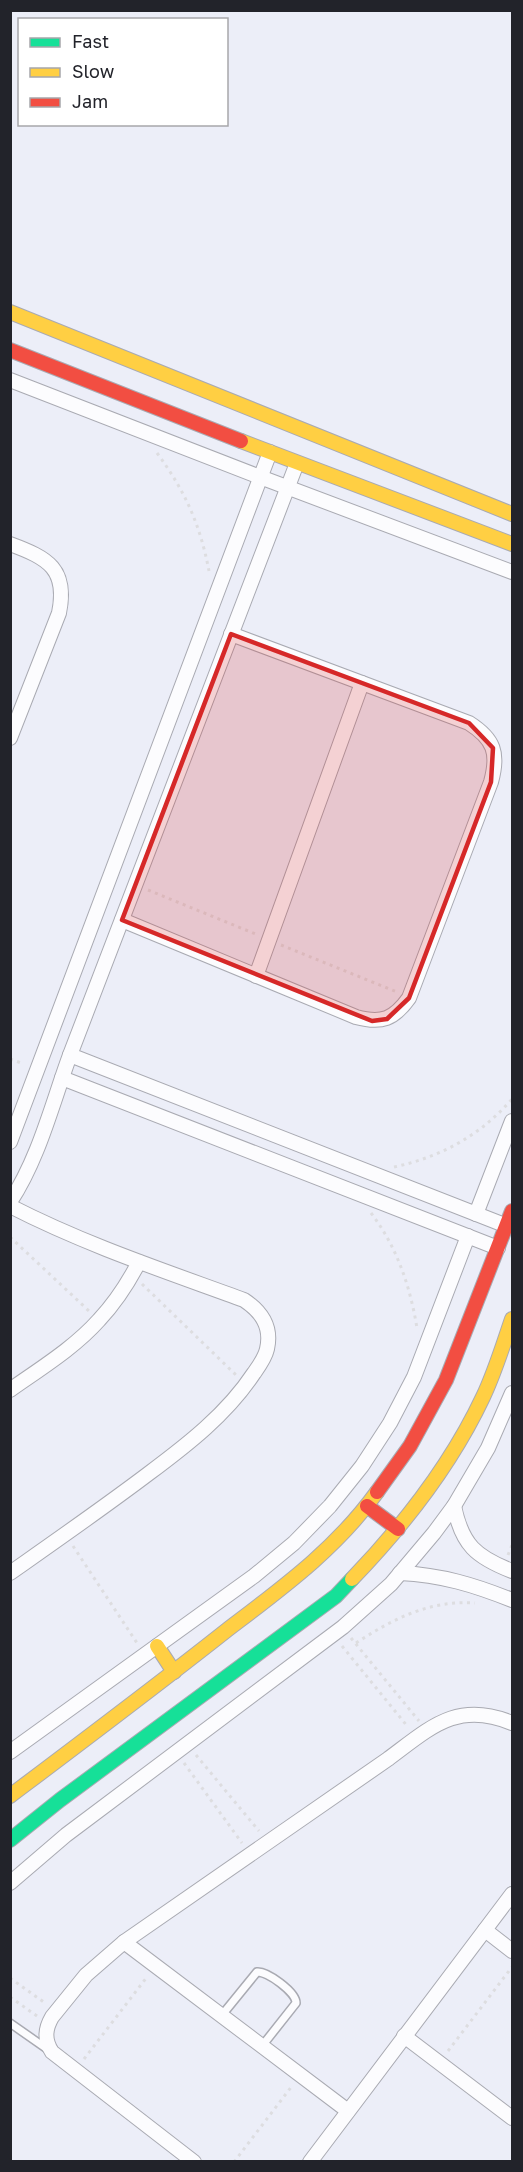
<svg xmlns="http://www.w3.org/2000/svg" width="523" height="2172" font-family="'Golos Text',sans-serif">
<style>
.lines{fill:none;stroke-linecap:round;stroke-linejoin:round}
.lane-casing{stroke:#a9aab2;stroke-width:10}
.street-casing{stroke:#a9aab2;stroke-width:16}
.fast-casing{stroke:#a9aab2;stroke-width:16}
.slow-casing{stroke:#a9aab2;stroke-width:16}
.jam-casing{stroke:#a9aab2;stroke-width:16}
.path{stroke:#dddde0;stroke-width:3;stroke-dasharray:3 4.5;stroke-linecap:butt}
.lane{stroke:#fcfcfe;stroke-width:7}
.street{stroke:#fcfcfe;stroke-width:14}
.fast{stroke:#16e098;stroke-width:14}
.slow{stroke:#ffcf43;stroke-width:14}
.jam{stroke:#f24e42;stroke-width:14}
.marked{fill:#d62828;fill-opacity:0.2;stroke:#d62828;stroke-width:4.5;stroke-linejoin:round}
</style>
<rect width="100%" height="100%" fill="#eceef8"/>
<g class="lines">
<defs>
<g id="lane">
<path d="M222,2015l35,-43c10,-1 39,20 39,31l-34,43"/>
<polyline points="10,2023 47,2049"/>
</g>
<g id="street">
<polyline points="10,380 260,477 512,572"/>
<path d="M10,544c38,14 58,25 49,69l-49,125"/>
<path d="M122,920l234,97c26,7 38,2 53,-19l82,-216c8,-29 3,-43 -22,-59l-238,-89"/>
<polyline points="256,976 362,683"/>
<polyline points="70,1055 507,1226"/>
<polyline points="62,1078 498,1248"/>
<polyline points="10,1142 270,452"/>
<path d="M10,1202c29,-44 42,-98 60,-147l227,-592"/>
<path d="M10,1206c76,39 155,65 234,94 18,12 28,27 23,49 -2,9 -8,17 -13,24 -27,41 -67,72 -106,101 -45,34 -91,66 -138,99"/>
<polyline points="476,1214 512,1121"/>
<path d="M10,1390c31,-22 64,-42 89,-70 16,-17 29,-37 40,-58"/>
<path d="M454,1506c8,39 22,51 58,65"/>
<path d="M400,1573c42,2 74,12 112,27"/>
<polyline points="10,1752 254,1576 294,1543 330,1506 362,1466 390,1423 414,1377 468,1236"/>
<polyline points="10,1883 66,1835 343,1627 391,1584 434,1533 454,1506 488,1448 512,1393"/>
<polyline points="485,1930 512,1951"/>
<polyline points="124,1942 348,2111"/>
<polyline points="404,2036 512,2118"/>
<path d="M194,2162l-142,-110c-8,-12 -7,-23 0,-35l34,-42 38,-33 264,-183c42,-31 69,-59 124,-36"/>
<polyline points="310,2162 512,1894"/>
</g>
<polyline id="fast" points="10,1840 60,1800 336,1596 352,1579"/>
<g id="slow">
<polyline points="10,312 512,514"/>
<polyline points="241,441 512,544"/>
<path d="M352,1579c52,-54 99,-114 131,-182 12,-25 20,-52 29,-78"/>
<polyline points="157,1646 174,1672"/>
<path d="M10,1796c73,-55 145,-109 217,-166 55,-42 109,-81 150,-138"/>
</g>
<g id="jam">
<polyline points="10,350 241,441"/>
<polyline points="377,1492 410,1446 446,1380 512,1211"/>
<polyline points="367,1506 398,1529"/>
</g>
</defs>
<!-- lane casing -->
<use href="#lane" class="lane-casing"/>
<!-- street casing -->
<use href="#street" class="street-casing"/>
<!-- fast casing -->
<use href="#fast" class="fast-casing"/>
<!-- slow casing -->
<use href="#slow" class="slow-casing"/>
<!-- jam casing -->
<use href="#jam" class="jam-casing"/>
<!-- path -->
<g class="path">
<path d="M157,453c28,38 43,71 52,118"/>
<polyline points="148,890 258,935"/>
<polyline points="281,945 397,992"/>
<polyline points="10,1059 24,1064"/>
<path d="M394,1167c47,-10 87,-32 118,-68"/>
<path d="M371,1213c26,34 39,73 46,115"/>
<polyline points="10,1237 89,1311"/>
<polyline points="142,1284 236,1375"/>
<polyline points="73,1546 137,1643"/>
<polyline points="508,1555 512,1545"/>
<polyline points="351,1638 419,1721"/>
<path d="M356,1643c37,-24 73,-43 119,-40"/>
<polyline points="342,1646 408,1727"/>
<polyline points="196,1755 259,1831"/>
<polyline points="184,1763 242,1843"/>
<polyline points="10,1978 45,2003"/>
<polyline points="10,1997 37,2016"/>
<polyline points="448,2051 512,1967"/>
<polyline points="84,2059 147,1977"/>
<polyline points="234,2162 292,2086"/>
</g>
<!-- lane -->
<use href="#lane" class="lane"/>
<!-- street -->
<use href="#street" class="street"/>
<!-- fast -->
<use href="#fast" class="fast"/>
<!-- slow -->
<use href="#slow" class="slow"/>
<!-- jam -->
<use href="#jam" class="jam"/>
</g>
<!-- marked area -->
<path class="marked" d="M231,634l238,89 24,25 -2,34 -82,216 -22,21 -15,2 -250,-101z"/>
<!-- border -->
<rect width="523" height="2172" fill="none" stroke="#22232a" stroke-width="24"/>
<!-- legend -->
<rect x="18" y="18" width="210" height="108" fill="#ffffff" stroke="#a7a7aa" stroke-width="1.5"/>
<rect x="30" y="38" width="30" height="9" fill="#16e098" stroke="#a7a7aa" stroke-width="1.5"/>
<text x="72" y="48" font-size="18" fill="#22232a">Fast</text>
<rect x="30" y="68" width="30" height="9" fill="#ffcf43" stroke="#a7a7aa" stroke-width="1.5"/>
<text x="72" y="78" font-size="18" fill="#22232a">Slow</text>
<rect x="30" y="98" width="30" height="9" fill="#f24e42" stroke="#a7a7aa" stroke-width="1.5"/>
<text x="72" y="108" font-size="18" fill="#22232a">Jam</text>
</svg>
